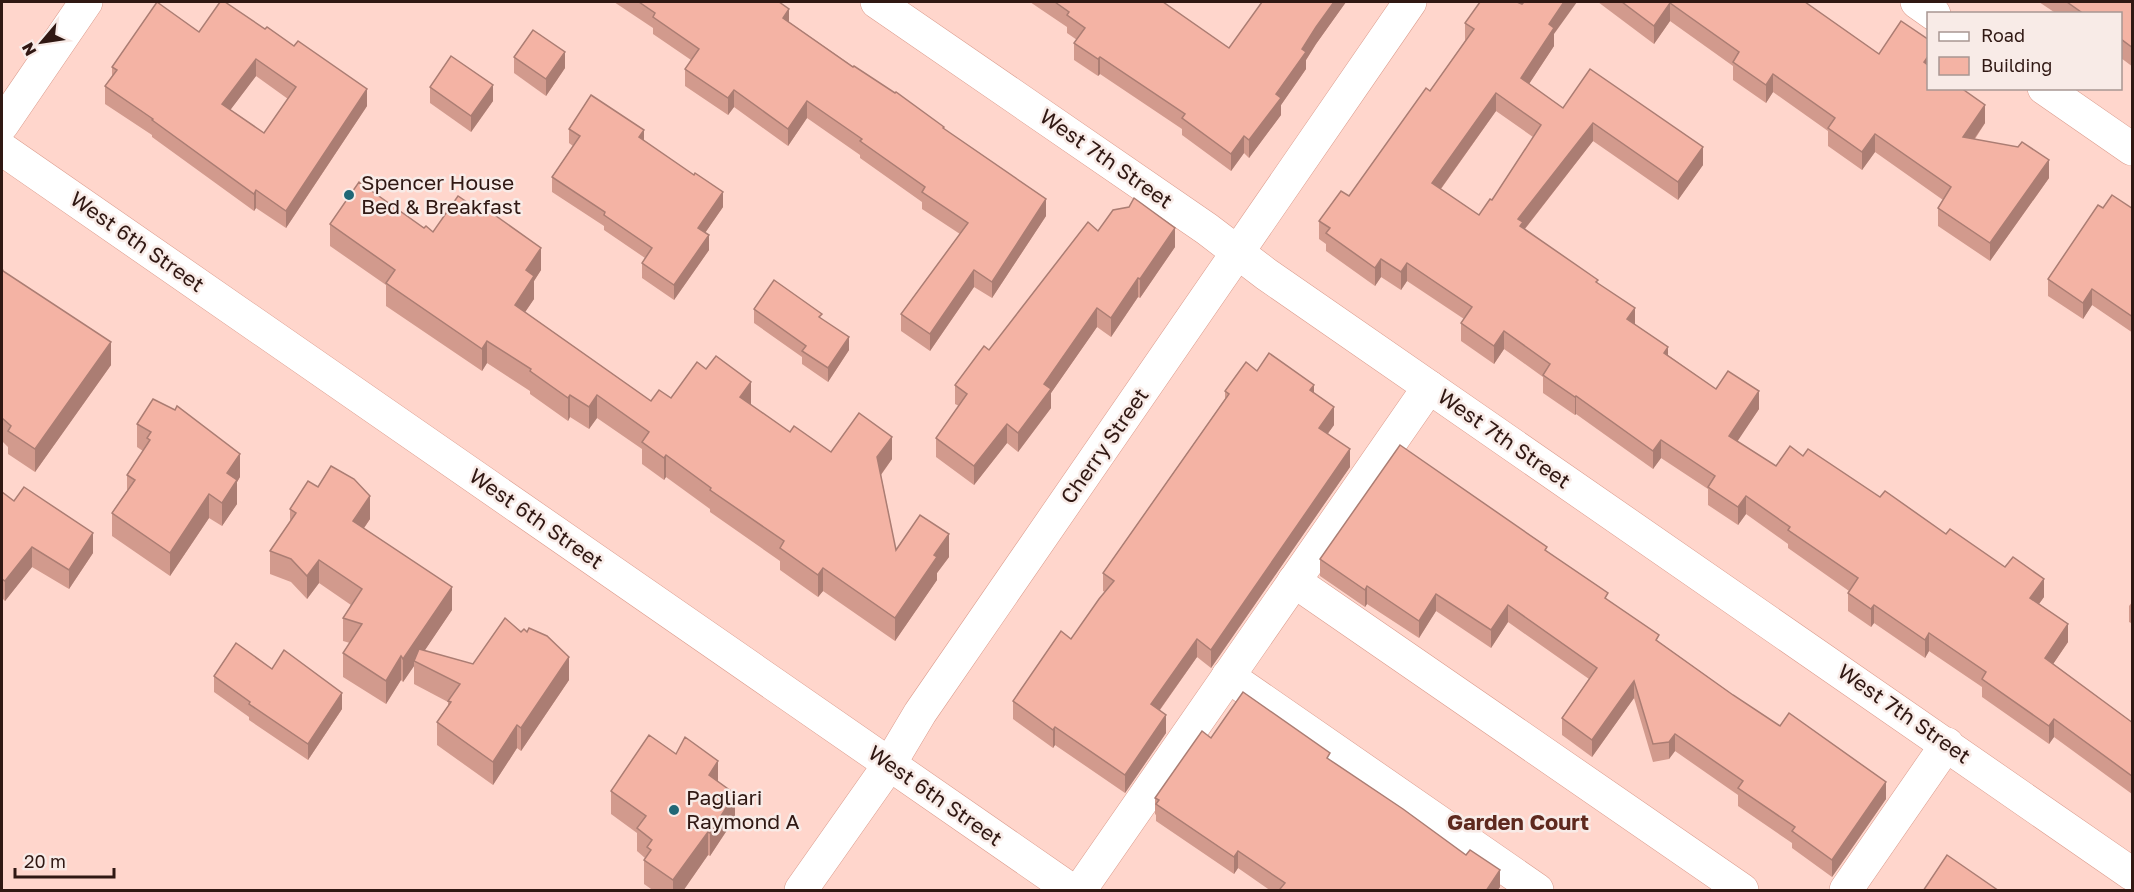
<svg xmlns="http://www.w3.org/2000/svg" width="2134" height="892" font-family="'Golos Text',sans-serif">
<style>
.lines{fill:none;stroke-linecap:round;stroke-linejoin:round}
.minor-casing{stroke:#db9b8c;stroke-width:34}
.major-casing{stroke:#db9b8c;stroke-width:34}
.minor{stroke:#fff;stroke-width:33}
.major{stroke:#fff;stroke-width:33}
.wall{fill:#d29a8d;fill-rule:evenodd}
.shaded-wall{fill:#ab7d73}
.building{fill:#f4b3a4;stroke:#ab7d73;stroke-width:1.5;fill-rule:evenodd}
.poi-dot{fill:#206776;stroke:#f8ebe7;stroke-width:2}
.labels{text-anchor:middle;stroke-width:5;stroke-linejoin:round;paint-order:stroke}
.street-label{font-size:21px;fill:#301813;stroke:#f8ebe7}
.poi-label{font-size:21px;fill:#301813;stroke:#f8ebe7;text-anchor:start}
.neighbourhood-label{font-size:22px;font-weight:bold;fill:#5e291e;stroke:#f8ebe7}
</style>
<rect width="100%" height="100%" fill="#ffd6cc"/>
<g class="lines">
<defs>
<g id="minor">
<polyline points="877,2 1207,229 1266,274 2132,874"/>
<polyline points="1917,2 1934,14"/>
<polyline points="2044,88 2132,149"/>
<polyline points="2,125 86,2"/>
<polyline points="1294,581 1742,890"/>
<polyline points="1228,676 1537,890"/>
<polyline points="801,890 889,765 920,713 1410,2"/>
<polyline points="1080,890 1429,387"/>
<polyline points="1846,890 1947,744"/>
</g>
<polyline id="major" points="2,149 1071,890"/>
</defs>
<!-- minor casing -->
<use href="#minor" class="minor-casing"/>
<!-- major casing -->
<use href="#major" class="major-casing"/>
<!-- minor -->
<use href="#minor" class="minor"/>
<!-- major -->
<use href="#major" class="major"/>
</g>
<!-- wall -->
<g class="wall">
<polygon points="614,2 779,2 789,22 944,129 1046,216 992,298 974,287 930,351 901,331 901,314 960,234 922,209 922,202 860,158 860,155 807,118 788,146 734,107 728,115 685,86 685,69 691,60 653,34 653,28"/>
<polygon points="1030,2 1163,2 1229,48 1262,2 1346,2 1316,44 1306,60 1306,69 1281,105 1281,115 1249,158 1244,153 1231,171 1182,135 1182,129 1100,74 1098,76 1074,60 1074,43 1077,40 1067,33 1067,27"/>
<polygon points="1598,2 1805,2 1879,54 1929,88 1985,123 1975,139 2049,178 1990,261 1938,226 1938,208 1943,200 1875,152 1862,170 1828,146 1828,131 1773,92 1766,103 1733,80 1733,66 1670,21 1654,44"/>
<polygon points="2039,2 2133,2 2133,67 2121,58 2121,14 2057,14"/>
<path d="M1465,23l89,11v12l-25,38 34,24 140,57 -25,35 -85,-59 -68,88 73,55 37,40 33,31 48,34 43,20 -22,32 39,25 27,-10 143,78 98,63 -5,7 29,38 -15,22 80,59 -1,71 -78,-57 -5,7 -67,-47v-10l-53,-36 -4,7 -51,-35 -3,4 -23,-16v-18l1,-2 -61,-43v-4l-42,-30 -8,11 -30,-20v-16l-47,-31 -8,11 -77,-55 -1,1 -32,-22v-16l-39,-28 -10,15 -33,-23v-18l3,-4 -57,-38 -6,9 -20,-13 -6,9 -49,-35v-7l-7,-5v-18l30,-25 81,-105 35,-50zM1496,111l37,26 -41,63 -13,15 -38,-26z"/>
<path d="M199,32l168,74 -81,122 -30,-20 -2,3 -102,-74v-2l-47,-31v-18l7,-10v-9zM256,76l32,23 -24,34 -34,-23z"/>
<polygon points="514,57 565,68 546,96 514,73"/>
<polygon points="430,87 493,101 471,132 430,103"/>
<polygon points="569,129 644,140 723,207 705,233 709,250 674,300 642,278 642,263 645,258 604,230 604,226 552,192 552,177 573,146 569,143"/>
<polygon points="1129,207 1175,247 1140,298 1138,297 1111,337 1097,327 1051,393 1051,408 1018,452 1007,443 974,485 936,457 936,438 959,406 955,404 955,385 989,350 1098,231"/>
<polygon points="2103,208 2133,209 2133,333 2092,305 2083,319 2048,296 2048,279"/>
<polygon points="330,224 424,228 541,270 534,281 534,299 525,312 651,401 671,398 751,404 751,405 790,432 831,452 892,459 881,475 896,550 949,557 937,573 937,580 895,641 823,591 818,597 780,570 780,561 710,512 710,509 666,477 664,480 642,464 642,449 597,418 589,429 570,417 568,421 530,394 530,391 487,363 482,371 386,306 386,285 330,246"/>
<polygon points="2,268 3,271 111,365 35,472 8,454 8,447 2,441"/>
<polygon points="754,309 849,350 828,382 802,364 802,357 754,323"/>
<polygon points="1257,371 1314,393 1334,425 1328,433 1350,467 1211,668 1197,657 1160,710 1166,733 1125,793 1055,745 1053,748 1013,719 1013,701 1071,639 1105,592 1103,591 1103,573 1225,399 1225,391"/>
<polygon points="137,424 240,477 237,482 237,504 222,526 209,518 170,576 112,536 112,513 127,491 127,475 143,451 137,447"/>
<polygon points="2,492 14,501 93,553 69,589 32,567 5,601 2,598"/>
<polygon points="290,509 370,519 364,528 452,610 424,651 473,664 569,680 521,751 517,748 493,785 437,745 437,722 448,707 448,702 414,684 414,666 403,682 401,680 386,704 343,677 343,653 350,643 343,641 343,618 351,605 319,583 307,599 291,582 270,574 270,551 290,522"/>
<polygon points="1547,551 1659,642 1733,695 1886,799 1832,877 1792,848 1792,843 1738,806 1738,795 1675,751 1669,759 1653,762 1634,698 1592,757 1562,735 1562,718 1589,679 1508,622 1491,648 1436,611 1419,638 1367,604 1365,607 1320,576 1320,559"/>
<polygon points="2133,601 2133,624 2129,622 2129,606"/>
<polygon points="272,669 342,709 308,760 249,720 249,717 214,692 214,676"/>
<polygon points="1211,738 1330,760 1500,887 1497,891 1271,891 1238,868 1234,874 1156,821 1156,815 1155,814 1155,798"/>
<polygon points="718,782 735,818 710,856 708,855 683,891 654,891 644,884 644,860 645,858 637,851 637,833 611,814 611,791"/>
</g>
<!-- shaded-wall -->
<g class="shaded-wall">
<polygon points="1334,2 1346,2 1316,44 1306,60 1306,69 1281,105 1281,115 1249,158 1249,140 1302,49 1316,27"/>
<polygon points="1564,2 1577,2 1554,34 1554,46 1521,96 1521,78 1549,24"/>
<polygon points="1670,3 1670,21 1654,44 1654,26"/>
<polygon points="789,9 789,26 783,18"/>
<polygon points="565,52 565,68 546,96 546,79"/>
<polygon points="1929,55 1929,73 1924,62"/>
<polygon points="1100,57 1100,74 1098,76 1098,59"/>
<polygon points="256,59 256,76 222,121 222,104"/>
<polygon points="1773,74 1773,92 1766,103 1766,85"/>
<polygon points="493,85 493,101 471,132 471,116"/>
<polygon points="367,89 367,106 286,228 286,211"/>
<polygon points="734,90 734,107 728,115 728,98"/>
<polygon points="1496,93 1496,111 1432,201 1432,183"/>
<polygon points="807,101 807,118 788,146 788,129"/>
<polygon points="1985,105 1985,123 1963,155 1963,137"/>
<polygon points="1593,123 1593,141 1523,231 1518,219"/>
<polygon points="644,130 644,145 639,137"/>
<polygon points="1875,134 1875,152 1862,170 1862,152"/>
<polygon points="1244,136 1244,153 1231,171 1231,154"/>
<polygon points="1703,147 1703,165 1678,200 1678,182"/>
<polygon points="2049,160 2049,178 1990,261 1990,243"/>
<polygon points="256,190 256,208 254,211 254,194"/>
<polygon points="723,192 723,207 698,243 698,228"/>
<polygon points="1046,199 1046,216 992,298 992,282"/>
<polygon points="1175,228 1175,247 1140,298 1140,279"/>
<polygon points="709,235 709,250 674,300 674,285"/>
<polygon points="541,248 541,270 534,281 534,299 515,327 515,305 526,270"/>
<polygon points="1381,259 1381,277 1375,286 1375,268"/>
<polygon points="1407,263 1407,281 1401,290 1401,272"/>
<polygon points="974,270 974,287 930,351 930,334"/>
<polygon points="1138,278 1138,297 1111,337 1111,318"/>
<polygon points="2092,289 2092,305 2083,319 2083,303"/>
<polygon points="1097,308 1097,327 1051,393 1051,408 1018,452 1018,433 1044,384"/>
<polygon points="1635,308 1635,326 1627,319"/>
<polygon points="1504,331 1504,349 1494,364 1494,346"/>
<polygon points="849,337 849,350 828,382 828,368"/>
<polygon points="487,341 487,363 482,371 482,349"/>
<polygon points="111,342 111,365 35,472 35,449"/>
<polygon points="1668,347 1668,365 1664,353"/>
<polygon points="751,382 751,404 740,419 740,397"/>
<polygon points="1314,385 1314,403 1310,390"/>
<polygon points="1759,391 1759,409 1729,454 1729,436"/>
<polygon points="570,395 570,417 568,421 568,398"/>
<polygon points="597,395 597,418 589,429 589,407"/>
<polygon points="1576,396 1576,414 1575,415 1575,397"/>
<polygon points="1334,407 1334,425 1319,446 1319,428"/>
<polygon points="1007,424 1007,443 974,485 974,466"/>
<polygon points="892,437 892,459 877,480 877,457"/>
<polygon points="1661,440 1661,458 1653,469 1653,451"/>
<polygon points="1350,449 1350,467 1211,668 1211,650"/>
<polygon points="240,454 240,477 237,482 237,504 222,526 222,503 227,473"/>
<polygon points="666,455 666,477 664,480 664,458"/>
<polygon points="209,494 209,518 170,576 170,553"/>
<polygon points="370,496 370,519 353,544 353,521"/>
<polygon points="1746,496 1746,514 1738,525 1738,507"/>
<polygon points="93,533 93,553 69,589 69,570"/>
<polygon points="949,534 949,557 937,573 937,580 895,641 895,618 934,555"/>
<polygon points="32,547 32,567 5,601 5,581"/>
<polygon points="319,560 319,583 307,599 307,576"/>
<polygon points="823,568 823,591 818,597 818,575"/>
<polygon points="2044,579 2044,597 2030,616 2030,598"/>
<polygon points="1367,586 1367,604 1365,607 1365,590"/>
<polygon points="452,587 452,610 417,662 414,661 414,666 403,682 403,659"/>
<polygon points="1436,594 1436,611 1419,638 1419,621"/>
<polygon points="1508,605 1508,622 1491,648 1491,630"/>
<polygon points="1874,605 1874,623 1871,627 1871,609"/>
<polygon points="2068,624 2068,642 2045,676 2045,658"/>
<polygon points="1929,633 1929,651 1925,658 1925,640"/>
<polygon points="1197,639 1197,657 1151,722 1151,704"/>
<polygon points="401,656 401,680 386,704 386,681"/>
<polygon points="569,657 569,680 521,751 521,728"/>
<polygon points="1634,681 1634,698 1592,757 1592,740"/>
<polygon points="342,693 342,709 308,760 308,744"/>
<polygon points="1166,715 1166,733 1125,793 1125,775"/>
<polygon points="2054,719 2054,737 2049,744 2049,726"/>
<polygon points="517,725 517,748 493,785 493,762"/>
<polygon points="1055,727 1055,745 1053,748 1053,730"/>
<polygon points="1675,734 1675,751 1669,759 1669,742"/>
<polygon points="718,761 718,784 709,775"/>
<polygon points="1886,782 1886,799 1832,877 1832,860"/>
<polygon points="735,794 735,818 710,856 710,833"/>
<polygon points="708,832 708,855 683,891 673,891 673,880"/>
<polygon points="1238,851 1238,868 1234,874 1234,857"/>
<polygon points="1500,870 1500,887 1497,891 1486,891"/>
</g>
<!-- building -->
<g class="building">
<path d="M157,2l42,30 21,-30h5l40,27 2,-2 27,19 4,-5 69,48 -81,122 -30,-21 -2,4 -102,-74 1,-1 -48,-33 12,-16 -5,-3zM256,59l40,28 -32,46 -42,-29z"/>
<polygon points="639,2 779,2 789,9 783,18 853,67 854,66 895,93 896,92 944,127 943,128 1046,199 992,282 974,270 930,334 901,314 968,223 922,192 925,187 860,141 862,139 807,101 788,129 734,90 728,98 685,69 699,49 653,17 655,13"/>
<polygon points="1055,2 1163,2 1229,48 1262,2 1334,2 1316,27 1302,49 1306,52 1276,94 1281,98 1249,140 1244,136 1231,154 1182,118 1185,114 1100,57 1098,59 1074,43 1085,28 1067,15 1069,12"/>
<path d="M1480,2h37l5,2 2,-2h40l-15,22 5,4 -33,50 42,30 27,-39 113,78 -25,35 -85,-59 -75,96 5,3 -3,4 78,54 -2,2 39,26 -8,11 41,28 -4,6 52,36 12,-18 31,20 -30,45 47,30 14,-20 13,10 5,-7 72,48 5,-6 61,43 4,-5 55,38 8,-10 31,22 -14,19 38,26 -23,34 88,65 -1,53 -78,-57 -5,7 -67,-47 4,-7 -57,-39 -4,7 -51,-35 -3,4 -23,-16 10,-15 -70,-48 2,-3 -44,-31 -8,11 -30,-20 7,-11 -54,-36 -8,11 -77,-55 -1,1 -32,-22 7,-11 -46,-33 -10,15 -33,-23 11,-16 -65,-44 -6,9 -20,-13 -6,9 -49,-35 4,-5 -11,-7 22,-30 8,5 77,-108 4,3 44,-62 -9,-6zM1496,93l45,32 -49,75 -2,-1 -11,16 -47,-32z"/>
<polygon points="1622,2 1805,2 1879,54 1901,21 1929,40 1929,55 1924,62 1929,66 1929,88 1961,88 1985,105 1963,137 2018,147 2022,142 2049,160 1990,243 1938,208 1951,187 1875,134 1862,152 1828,128 1835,118 1773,74 1766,85 1733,62 1739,52 1670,3 1654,26"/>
<polygon points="2067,2 2133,2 2133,48 2121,39 2121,14 2084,14"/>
<polygon points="533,30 565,52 546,79 514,57"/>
<polygon points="451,56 493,85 471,116 430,87"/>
<polygon points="591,95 644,130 639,137 694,175 695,173 723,192 698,228 709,235 674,285 642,263 652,248 604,215 605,212 552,177 580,136 569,129"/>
<polygon points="359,182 424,228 426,226 433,232 458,196 486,215 489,211 541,248 526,270 534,276 515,305 651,401 659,390 671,398 697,362 706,369 716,356 751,382 740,397 790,432 794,426 831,452 859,413 892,437 877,457 896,550 920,515 949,534 934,555 937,557 895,618 823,568 818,575 780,548 784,541 710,490 711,488 666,455 664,458 642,442 649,432 597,395 589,407 570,395 568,398 530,371 531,369 487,341 482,349 386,283 395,270 330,224"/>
<polygon points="2112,195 2133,209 2133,317 2092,289 2083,303 2048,279 2098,205 2103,208"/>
<polygon points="1134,198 1175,228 1140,279 1138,278 1111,318 1097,308 1044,384 1051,389 1018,433 1007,424 974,466 936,438 967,394 955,385 984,346 989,350 1088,222 1098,231 1113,210 1129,207"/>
<polygon points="2,268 3,271 111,342 35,449 8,431 11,426 2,418"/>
<polygon points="774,280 822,314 819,317 849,337 828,368 802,351 806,346 754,309"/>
<polygon points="1269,353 1314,385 1310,390 1334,407 1319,428 1350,449 1211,650 1197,639 1151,704 1166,715 1125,775 1055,727 1053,730 1013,701 1061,631 1071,639 1099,599 1114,581 1103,573 1229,394 1225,391 1246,362 1257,371"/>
<polygon points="153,399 175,410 177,406 240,454 227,473 237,480 222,503 209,494 170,553 112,513 135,480 127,475 150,440 147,438 151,432 137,424"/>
<polygon points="1400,445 1547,547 1545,550 1608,593 1605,598 1659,635 1656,640 1733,695 1780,726 1789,713 1886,782 1832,860 1792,831 1795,827 1738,788 1743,781 1675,734 1669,742 1653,744 1634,681 1592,740 1562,718 1597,668 1508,605 1491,630 1436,594 1419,621 1367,586 1365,590 1320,559"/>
<polygon points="331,466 354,479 370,496 353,521 452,587 403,659 401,656 386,681 343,653 362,624 343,618 362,589 319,560 307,576 291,559 270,551 296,513 290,509 308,481 318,487"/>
<polygon points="24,487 93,533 69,570 32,547 5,581 2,579 2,492 14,501"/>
<polygon points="505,618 521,632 524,629 527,632 529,628 547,636 569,657 521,728 517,725 493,762 437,722 451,702 448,701 460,684 414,661 419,649 473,664"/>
<polygon points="236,643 272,669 284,650 342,693 308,744 249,704 250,702 214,676"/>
<polygon points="1243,692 1330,753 1327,758 1403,809 1466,855 1470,850 1500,870 1486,891 1281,891 1280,889 1285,883 1238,851 1234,857 1156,804 1159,800 1155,798 1202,731 1211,738"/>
<polygon points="649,735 676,754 685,737 718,761 709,775 735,794 710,833 708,832 673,880 644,860 651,850 647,847 652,840 637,828 646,816 611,791"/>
<polygon points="1947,855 1999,891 1923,891"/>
</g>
<!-- markers -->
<g class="poi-dot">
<circle cx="349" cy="195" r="6"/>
<circle cx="674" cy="810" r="6"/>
</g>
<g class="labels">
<!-- street labels -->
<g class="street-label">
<text transform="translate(1106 159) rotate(35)" y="7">West 7th Street</text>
<text transform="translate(137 242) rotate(35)" y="7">West 6th Street</text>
<text transform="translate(1504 439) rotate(35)" y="7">West 7th Street</text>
<text transform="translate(1105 446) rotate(-55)" y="7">Cherry Street</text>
<text transform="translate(536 519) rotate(35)" y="7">West 6th Street</text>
<text transform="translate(1904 714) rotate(35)" y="7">West 7th Street</text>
<text transform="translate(935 796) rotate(35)" y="7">West 6th Street</text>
</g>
<!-- poi labels -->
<g class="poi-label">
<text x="361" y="190">Spencer House<tspan x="361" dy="24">Bed &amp; Breakfast</tspan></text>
<text x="686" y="805">Pagliari<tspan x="686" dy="24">Raymond A</tspan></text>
</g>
<!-- neighbourhood labels -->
<g class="neighbourhood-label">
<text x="1518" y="830">Garden Court</text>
</g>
</g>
<!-- border -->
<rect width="2134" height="892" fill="none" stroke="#301813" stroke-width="6"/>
<!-- legend -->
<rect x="1927" y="12" width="195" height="78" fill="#f8ebe7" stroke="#a89792" stroke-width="1.5"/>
<rect x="1939" y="32" width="30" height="9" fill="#ffffff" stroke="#a89792" stroke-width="1.5"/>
<text x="1981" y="42" font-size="18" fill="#301813">Road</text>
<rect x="1939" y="57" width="30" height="18" fill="#f4b3a4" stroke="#a89792" stroke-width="1.5"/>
<text x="1981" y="72" font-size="18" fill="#301813">Building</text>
<!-- north arrow -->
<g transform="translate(42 42) rotate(241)" stroke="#f8ebe7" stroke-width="4.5" paint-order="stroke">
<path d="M0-4.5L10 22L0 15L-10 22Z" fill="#301813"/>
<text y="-9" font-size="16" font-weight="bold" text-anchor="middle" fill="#301813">N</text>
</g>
<!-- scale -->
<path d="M15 868v9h99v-9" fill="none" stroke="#301813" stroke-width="3"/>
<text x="24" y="868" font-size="18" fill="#301813" stroke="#f8ebe7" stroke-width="4.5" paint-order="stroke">20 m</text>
</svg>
